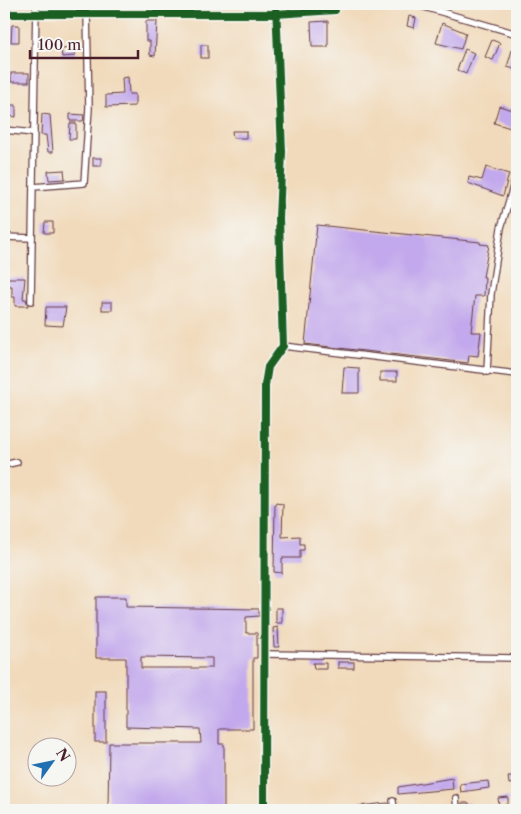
<svg xmlns="http://www.w3.org/2000/svg" width="521" height="814" font-family="'Libre Caslon Text',serif">
<style>
.building{fill:#c2a8ec;fill-rule:evenodd}
.lines{fill:none;stroke-linecap:round;stroke-linejoin:round}
.street-casing{stroke:#633b41;stroke-width:8}
.street{stroke:#fff;stroke-width:5.5}
.cycleway-casing{stroke:#f6f6f2;stroke-width:11}
.cycleway{stroke:#1b5e20;stroke-width:8}
</style>
<rect width="100%" height="100%" fill="#f6f6f2"/>
<filter id="ink" filterUnits="userSpaceOnUse"><feTurbulence type="fractalNoise" baseFrequency=".02" numOctaves="2"/><feDisplacementMap in="SourceGraphic" scale="10" xChannelSelector="R" yChannelSelector="G"/><feConvolveMatrix kernelMatrix="1 2 1 2 8 2 1 2 1" color-interpolation-filters="sRGB"/></filter>
<filter id="wash" filterUnits="userSpaceOnUse"><feTurbulence type="fractalNoise" baseFrequency=".0096" numOctaves="4" result="noise"/><feDisplacementMap in="SourceGraphic" scale="20" xChannelSelector="R" yChannelSelector="G"/><feGaussianBlur stdDeviation="1.12" result="paint"/><feColorMatrix in="noise" values="0 0 0 0 0 0 0 0 0 0 0 0 0 0 0 0 0 1.4 0 .05"/><feComposite in="paint" operator="in"/></filter>
<g filter="url(#wash)">
<rect width="100%" height="100%" fill="#f1dabb"/>
<g id="blocks">
<!-- building -->
<g class="building">
<polygon points="409,16 416,18 414,28 407,26"/>
<polygon points="146,21 157,21 155,56 150,55 150,41 146,41"/>
<polygon points="328,21 328,47 312,47 311,22"/>
<polygon points="442,23 466,33 461,49 436,43"/>
<polygon points="12,25 19,25 19,42 11,42"/>
<polygon points="492,40 500,43 493,60 485,57"/>
<rect x="201" y="45" width="7" height="13"/>
<polygon points="75,48 75,56 62,57 61,49"/>
<polygon points="465,49 474,53 466,74 457,70"/>
<polygon points="512,50 517,52 517,68 515,69 507,67"/>
<rect x="11" y="73" width="18" height="9"/>
<polygon points="128,77 129,94 135,94 135,106 106,107 106,95 123,94 122,78"/>
<polygon points="10,105 16,105 16,117 9,116"/>
<polygon points="499,106 517,111 517,130 494,123"/>
<polygon points="42,114 50,115 53,152 48,152 46,135 41,135"/>
<polygon points="70,114 84,115 83,121 70,121"/>
<polygon points="70,123 76,123 76,139 69,139"/>
<polygon points="232,131 246,131 246,138 233,138"/>
<rect x="93" y="158" width="8" height="8"/>
<polygon points="486,167 509,174 503,196 468,183 469,177 482,180"/>
<polygon points="64,170 65,179 49,180 48,171"/>
<polygon points="45,222 53,222 53,233 44,233"/>
<polygon points="317,225 480,242 480,244 489,245 483,277 485,277 484,296 475,296 471,332 481,332 478,356 469,355 468,363 305,344"/>
<polygon points="4,278 25,278 23,299 26,299 28,306 15,306 15,297 12,297 12,286 4,286"/>
<rect x="102" y="302" width="10" height="8"/>
<polygon points="46,307 66,307 63,326 45,325"/>
<polygon points="344,367 359,368 359,393 342,393"/>
<rect x="380" y="372" width="17" height="9"/>
<polygon points="275,503 283,504 282,537 300,536 300,544 304,544 304,550 300,550 300,558 282,558 282,573 274,572"/>
<path d="M96,597h30v10l133,2v7l-13,1v16h11v25h-4v71h-34v15h5v66h-116l1,-67h92l-1,-14 -74,-2v-69h-30zM141,657l71,1v10h-71z"/>
<rect x="276" y="608" width="6" height="15"/>
<polygon points="278,627 279,647 274,647 273,628"/>
<rect x="338" y="662" width="16" height="6"/>
<polygon points="313,663 326,663 326,669 314,669"/>
<rect x="95" y="691" width="11" height="51"/>
<polygon points="508,776 517,776 517,783 509,784"/>
<polygon points="452,778 453,789 398,794 398,787"/>
<polygon points="488,781 489,788 461,792 460,784"/>
<polygon points="508,797 508,804 499,805 498,798"/>
<polygon points="388,803 389,810 358,810 358,806"/>
<rect x="462" y="803" width="7" height="7"/>
</g>
</g>
</g>
<g filter="url(#ink)">
<use href="#blocks" fill-opacity="0" stroke="#633b41" stroke-width="1"/>
<g class="lines">
<defs>
<g id="street">
<polyline points="414,4 517,34"/>
<polyline points="4,14 276,14 335,10 335,4"/>
<polyline points="4,130 34,133"/>
<polyline points="33,187 84,183 89,108 87,13"/>
<polyline points="4,237 32,238"/>
<polyline points="31,301 36,4"/>
<polyline points="283,346 517,374"/>
<polyline points="487,372 491,294 501,228 517,173"/>
<polyline points="4,465 17,462"/>
<polyline points="266,654 517,658"/>
<polyline points="456,798 457,810"/>
<polyline points="393,801 394,810"/>
<polyline points="264,810 265,385 268,367 283,346 279,218 282,152 276,4"/>
</g>
</defs>
<!-- street casing -->
<use href="#street" class="street-casing"/>
<!-- street -->
<use href="#street" class="street"/>
<defs>
<g id="cycleway">
<polyline points="4,14 276,14 335,10 335,4"/>
<polyline points="264,810 265,385 268,367 283,346 279,218 282,152 276,4"/>
</g>
</defs>
<!-- cycleway casing -->
<use href="#cycleway" class="cycleway-casing"/>
<!-- cycleway -->
<use href="#cycleway" class="cycleway"/>
</g>
</g>
<!-- margin -->
<rect width="521" height="814" fill="none" stroke="#f6f6f2" stroke-width="20"/>
<!-- north arrow -->
<g transform="translate(52 762) rotate(57)"><circle r="24" fill="#f6f6f2" stroke="#b1a0a2"/>
<path d="M0-4L9 19L0 12L-9 19Z" fill="#1f6fb2"/>
<text y="-8" font-size="14" font-weight="bold" text-anchor="middle" fill="#4a1f2b">N</text>
</g>
<!-- scale -->
<path d="M30 50v8h108v-8" fill="none" stroke="#4a1f2b" stroke-width="2.5"/>
<text x="38" y="50" font-size="15" fill="#4a1f2b" stroke="#f6f6f2" stroke-width="4" paint-order="stroke">100 m</text>
</svg>
